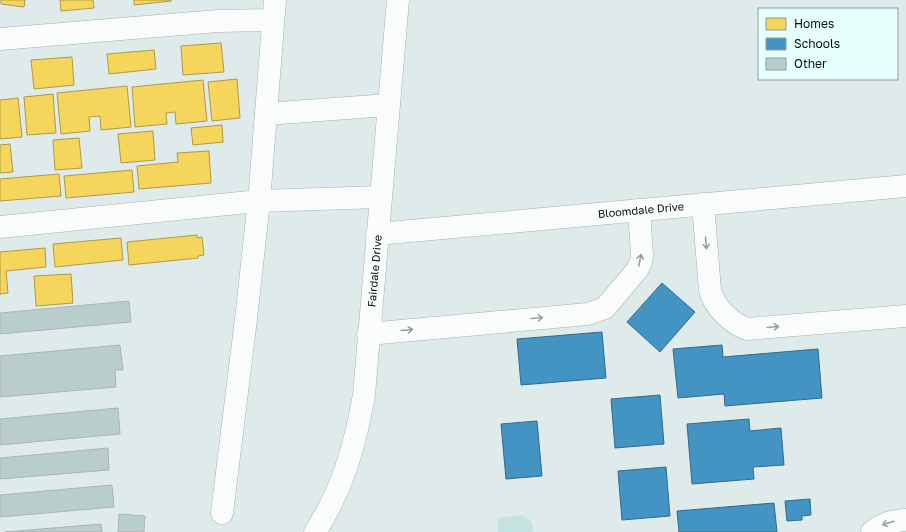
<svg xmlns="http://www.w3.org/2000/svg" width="906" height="532" font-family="'Golos Text',sans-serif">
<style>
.green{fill:#c4e2e0}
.homes{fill:#f6d55c;stroke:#af9a45}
.schools{fill:#4393c3;stroke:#316c8d}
.building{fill:#b9cdcc;stroke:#abb5b4}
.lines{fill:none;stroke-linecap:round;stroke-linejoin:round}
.minor-casing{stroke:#a7b1b0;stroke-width:23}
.minor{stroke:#fafcfc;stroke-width:22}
.oneway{stroke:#999e9e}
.labels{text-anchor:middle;stroke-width:4;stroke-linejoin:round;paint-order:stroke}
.street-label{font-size:11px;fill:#081010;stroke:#e6fefc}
</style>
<rect width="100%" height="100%" fill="#dfebea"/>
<!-- green -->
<polygon class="green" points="522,515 532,522 533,532 498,532 498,518"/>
<!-- homes -->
<g class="homes">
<polygon points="1,0 25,0 24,7 1,4"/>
<polygon points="60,0 93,0 94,8 61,11"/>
<polygon points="134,0 171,0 171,1 134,5"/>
<polygon points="221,43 224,72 183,75 181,46"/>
<polygon points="154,50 156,69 109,74 107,54"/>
<polygon points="72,57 74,85 34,89 31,60"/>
<polygon points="237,79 240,118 212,121 208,82"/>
<polygon points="203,80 207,121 176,124 175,112 166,113 167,124 135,127 132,87"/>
<polygon points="127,86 131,127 101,130 100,116 89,117 90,131 61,134 57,93"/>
<polygon points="53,94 56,133 27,135 24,97"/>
<polygon points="18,98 22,137 0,139 0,100"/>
<polygon points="222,125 223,142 193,145 191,128"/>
<polygon points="153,131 155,160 121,163 118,134"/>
<polygon points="79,138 82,168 55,170 53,140"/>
<polygon points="10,144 13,172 0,173 0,145"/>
<polygon points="209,151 211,183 139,189 137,166 178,162 177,153"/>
<polygon points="132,170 134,192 66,198 64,176"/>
<polygon points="59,174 61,196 0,201 0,179"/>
<polygon points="197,235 197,238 202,237 204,255 198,256 198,258 129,265 127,242"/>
<polygon points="121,238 123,260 55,267 53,244"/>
<polygon points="45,248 46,267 6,271 8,293 0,294 0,252"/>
<polygon points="71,274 73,303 36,306 34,276"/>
</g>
<!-- schools -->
<g class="schools">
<polygon points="662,283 695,312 660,352 627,322"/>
<polygon points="602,332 606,378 521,385 517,339"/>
<polygon points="722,345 723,357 818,349 822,398 725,406 724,394 678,398 673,349"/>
<polygon points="660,395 664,444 615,448 611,399"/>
<polygon points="749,419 750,431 781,428 784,465 753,467 754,479 692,484 687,424"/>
<polygon points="537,421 542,476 506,479 501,424"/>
<polygon points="666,467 670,516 622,520 618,471"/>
<polygon points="810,499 811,515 802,516 802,520 787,521 785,501"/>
<polygon points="774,503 777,532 679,532 677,511"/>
</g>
<!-- building -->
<g class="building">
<polygon points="129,301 131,322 0,334 0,313"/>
<polygon points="120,345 123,370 115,370 116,387 0,397 0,356"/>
<polygon points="118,408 120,434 0,445 0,419"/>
<polygon points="108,448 109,470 0,479 0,458"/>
<polygon points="112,485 114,507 0,517 0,495"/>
<polygon points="119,514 145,516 144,532 118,532"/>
<polygon points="101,524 102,532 5,532"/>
</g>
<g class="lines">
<defs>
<g id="minor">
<polyline points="0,39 218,21 273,20"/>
<polyline points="266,114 388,105"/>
<path d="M703,204l7,86c4,17 21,33 37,39l159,-13"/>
<polyline points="0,227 259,201 275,0"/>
<path id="s1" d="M377,234l529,-48"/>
<polyline points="368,334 588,314 605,308 637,270 641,262 642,255 639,210"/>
<polyline points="222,513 246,319 259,201 380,197"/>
<path id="s2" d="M315,532c28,-43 40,-87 49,-137l34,-395"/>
<path d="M872,532c11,-9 20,-11 34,-12"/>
</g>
</defs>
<!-- minor casing -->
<use href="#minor" class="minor-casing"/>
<!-- minor -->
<use href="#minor" class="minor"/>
</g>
<!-- one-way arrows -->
<defs><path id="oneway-shaft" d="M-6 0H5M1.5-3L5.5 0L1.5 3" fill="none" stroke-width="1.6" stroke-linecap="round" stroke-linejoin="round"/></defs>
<g class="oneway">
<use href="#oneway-shaft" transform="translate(706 243) rotate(85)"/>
<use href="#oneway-shaft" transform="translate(640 260) rotate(-78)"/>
<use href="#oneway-shaft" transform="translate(537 318) rotate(-5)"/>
<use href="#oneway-shaft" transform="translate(773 327) rotate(-5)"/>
<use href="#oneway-shaft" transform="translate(407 330) rotate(-5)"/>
<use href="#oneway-shaft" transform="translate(888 523) rotate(162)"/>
</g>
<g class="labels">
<!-- street labels -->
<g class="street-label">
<text dy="4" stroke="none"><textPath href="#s1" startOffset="265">Bloomdale Drive</textPath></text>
<text dy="4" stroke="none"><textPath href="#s2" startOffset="271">Fairdale Drive</textPath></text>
</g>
</g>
<!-- legend -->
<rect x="758" y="8" width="140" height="72" fill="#e6fefc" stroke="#8d9f9e"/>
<rect x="766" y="18" width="20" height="12" fill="#f6d55c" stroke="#8d9f9e"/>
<text x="794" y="28" font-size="12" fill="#081010">Homes</text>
<rect x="766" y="38" width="20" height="12" fill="#4393c3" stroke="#8d9f9e"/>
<text x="794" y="48" font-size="12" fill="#081010">Schools</text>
<rect x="766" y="58" width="20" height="12" fill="#b9cdcc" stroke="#8d9f9e"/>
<text x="794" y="68" font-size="12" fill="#081010">Other</text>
</svg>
